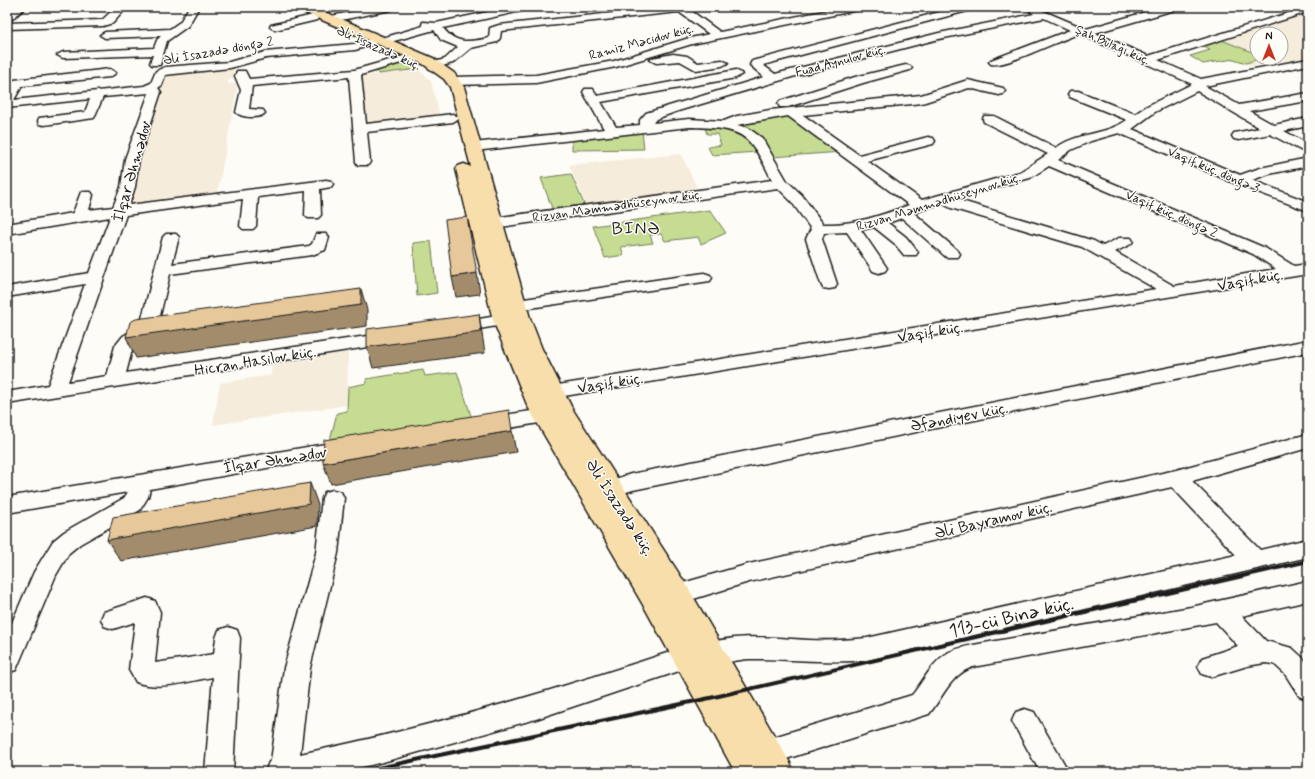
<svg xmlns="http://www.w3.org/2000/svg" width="1315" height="779" font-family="Mynerve,sans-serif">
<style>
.built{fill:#f6ecdb;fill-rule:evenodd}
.green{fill:#c5dc92;stroke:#707c57}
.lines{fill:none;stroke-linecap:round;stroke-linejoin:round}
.minor-casing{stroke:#1c1c1c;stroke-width:3}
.major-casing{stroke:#1c1c1c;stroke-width:3}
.minor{fill:#fdfcf7;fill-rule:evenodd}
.major{fill:#f8deab;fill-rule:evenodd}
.rail{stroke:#1c1c1c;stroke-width:4}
.shaded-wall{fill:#a28c6c;stroke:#1c1c1c}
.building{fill:#e7c89a;stroke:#1c1c1c}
.labels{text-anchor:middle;stroke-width:3;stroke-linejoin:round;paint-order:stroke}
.far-street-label{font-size:13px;fill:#1c1c1c;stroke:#fdfcf7}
.street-label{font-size:16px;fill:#1c1c1c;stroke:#fdfcf7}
.quarter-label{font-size:18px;letter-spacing:1px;fill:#1c1c1c;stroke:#fdfcf7}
.near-street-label{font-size:19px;fill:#1c1c1c;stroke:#fdfcf7}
</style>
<rect width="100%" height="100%" fill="#fdfcf7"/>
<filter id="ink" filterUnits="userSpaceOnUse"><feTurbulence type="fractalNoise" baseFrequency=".025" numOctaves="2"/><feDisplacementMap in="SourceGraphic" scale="8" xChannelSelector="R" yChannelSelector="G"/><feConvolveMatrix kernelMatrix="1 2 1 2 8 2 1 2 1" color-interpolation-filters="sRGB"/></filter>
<g filter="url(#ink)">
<!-- built -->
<g class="built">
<path d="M1308,12v46l-57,8 -51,-21zM1257,34h24v24h-24z"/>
<polygon points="235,65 233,79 228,80 228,84 238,83 217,195 131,206 140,170 134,167 166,72"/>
<polygon points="419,70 431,81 440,117 362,125 359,76"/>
<polygon points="681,154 698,190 587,206 569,165"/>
<polygon points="348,352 347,405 213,425 220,383 271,375 272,363"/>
</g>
<!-- green -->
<g class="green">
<polygon points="1219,39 1257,54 1257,58 1262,58 1246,63 1234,59 1203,64 1190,56 1210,50 1200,45"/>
<polygon points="403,62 408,62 418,69 378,74 377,70"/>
<polygon points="790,114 842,152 772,157 733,124"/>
<polygon points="704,125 721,126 747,136 758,152 712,155 708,147 721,145 717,134 707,134"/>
<polygon points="642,130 644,149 572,150 572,137"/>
<polygon points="571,174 585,206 553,211 541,178"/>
<polygon points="710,210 726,233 701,244 698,237 665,241 661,234 650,235 653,243 621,247 624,255 605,258 593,226"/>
<polygon points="431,241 437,293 417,296 413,243"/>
<polygon points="423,370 425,376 457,372 473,422 329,444 337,413 347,411 348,387 367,383 366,379"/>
</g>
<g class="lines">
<defs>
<g id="minor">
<polygon points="15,7 26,7 11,20 7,21 7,13"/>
<polygon points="116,7 127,7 113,23 103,26 7,29 7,23 102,20"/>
<polygon points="189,7 199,7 188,26 167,41 160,65 152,65 150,63 153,55 63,58 57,55 63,52 154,48 157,40 161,36 105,38 100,35 105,32 170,29 180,22"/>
<polygon points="376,7 396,7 391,10 331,22 326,19 331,16"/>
<path d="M511,7h20l-5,3 -83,18c13,17 27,14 46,10l1,-10 9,-3 172,-18h25l-6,3 30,22 123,-25h20l-5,3 -166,34 -76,23 -80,16 -83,2 -6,-4 6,-4 83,-2 78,-14 72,-22 23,-5 -30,-22 -178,19 -1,7 -3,4 -26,6 -18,15 -18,5 -6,-3 2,-2 14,-4 13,-12 -17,-7 -7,-10 -51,14 -6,-3 2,-2 44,-13 -1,-2 1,-2 13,1z"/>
<path d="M959,7h17l-1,2 -212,56 12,9 164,-41 95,-19 -5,-4 5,-3 52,22 77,-22h16l-1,2 -83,24 53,23 160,-49v5l-150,48 43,19 107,-20v6l-103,21 34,19 69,-12v8l-59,10 25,14 34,-7v8l-24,5 24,13v10l-38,-20 -31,6 -5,-1 -2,-3 2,-3 26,-5 -63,-37 -42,21 -23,17 108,46 20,-7 48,-10v8l-39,8 -17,6 56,22v9l-74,-28 -115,-50 -28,8 -20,9 -13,10 207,88 29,18 14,-2v10l-756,124 -7,-1 -3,-5 3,-5 7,-1 604,-97 -74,-42 -131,-39 -10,-5 -27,10 44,38 2,3 -2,3h-12l-44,-39 -14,5 18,14 12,15 -2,3h-12l-10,-12 -20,-16 -13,3 26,38 -2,3 -6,2 -6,-2 -26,-39 -23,1 -2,6 15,45 -2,4 -6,1 -6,-1 -2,-4 -15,-45 5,-10 -20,-28 -13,-13 -285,40 -5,-2 -3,-3 3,-3 5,-2 279,-38c-6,-12 -12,-25 -20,-35 -13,-19 -43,-17 -63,-18l-215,24 -5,-1 -2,-3 2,-3 5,-1 130,-14 -21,-37 2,-3h8l4,7 139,-26 6,4 -6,4 -135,24 15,25 24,-2v-5l6,-7 118,-36 -14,-12 2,-4zM1044,18l26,12 -79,30 -2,2 2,2c14,4 70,-25 88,-30l113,50 -45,22 -12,8 -57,-23h-8l-2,3 2,3 57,23c-20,15 -50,12 -71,28l-62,-32h-10l-1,3 1,3 64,32 -28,18 -98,28 -55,-39 66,-17 2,-3 -2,-3 -5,-1 -69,18 -56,-40 119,-12 47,-15 30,7 4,-1 2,-3 -2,-3 -35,-8 -47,15 -151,15 -33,6 -13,5 -35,-2 -36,4 3,-4 22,-8 114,-34 147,-38zM788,116l121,89c-29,11 -55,20 -86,19l-21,-29 -15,-14 -25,-43 -14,-10 -11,-3zM1049,166l204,88 23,15 -102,17 -59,-34 16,-8 2,-3 -2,-3h-12l-16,8 -9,-5 -139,-42 75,-21z"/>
<polygon points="313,15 318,18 317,20 275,30 270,27 271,25"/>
<polygon points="371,39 377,42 375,44 355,50 266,58 230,68 165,75 162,85 158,88 161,92 139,159 135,187 129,205 326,180 331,181 333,184 331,187 320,189 321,215 318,218 308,218 305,215 306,191 258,197 256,226 253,229 243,229 240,226 243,199 126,215 68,382 107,376 115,346 123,336 140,326 163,237 166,234 176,234 179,237 172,264 309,246 312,244 316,234 326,234 329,237 325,250 312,255 170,274 157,328 152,334 133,346 126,373 393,332 399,334 402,338 399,342 7,404 7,392 48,385 85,284 7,297 7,287 89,273 110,217 7,234 7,224 73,213 81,192 91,192 93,195 89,210 113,207 121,187 125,159 149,93 103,97 94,118 44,125 39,124 38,121 39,118 85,112 90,99 7,108 7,91 14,80 110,69 116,73 110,77 22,86 14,100 144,86 151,83 156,71 165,67 229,62 265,52 354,44"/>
<polygon points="673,54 687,56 698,63 722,60 728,63 722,66 696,70 680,61 656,63 650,60 652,58"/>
<path d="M407,55l6,3 -2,2 -50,15 5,49 87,-10 6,4 -6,4 -86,10 3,30 -2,3h-10l-2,-3 -7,-85 -97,9 -3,23 14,1 2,3c-5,6 -24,5 -29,-1l5,-22 -6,-14 2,-5h8l4,8 105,-9z"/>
<polygon points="906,65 910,66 912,68 910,70 863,83 788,107 780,107 778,104 780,101 855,77"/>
<polygon points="704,273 710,275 712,278 710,281 517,310 511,309 508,305 511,301 517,300"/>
<polygon points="503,315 509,316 512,320 509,324 455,333 449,332 446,328 449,324"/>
<polygon points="1308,340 1308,352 633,490 610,497 602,495 599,489 602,483 631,474"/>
<polygon points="544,409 551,411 554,416 551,421 486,432 479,430 476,425 479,420 486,418"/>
<path d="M1308,434v14l-116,33 68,69 48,-11v18l-441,103c-40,4 -78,-2 -118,-1 -15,1 -32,7 -46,2l-4,-8 4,-8c33,-12 70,-7 105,-5 20,1 39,0 59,-2l369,-83 -64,-68 -423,95 -72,22 -8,-3 -4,-7 4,-7 80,-23 427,-94z"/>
<polygon points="349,440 356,442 359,447 356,452 150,489 148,497 140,510 80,544 69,553 56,575 16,670 7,673 7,634 34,572 53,541 64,532 124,498 128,492 7,513 7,497"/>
<path d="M333,490l8,2 3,6 -6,55 -28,115 -10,86c132,-27 261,-65 388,-108l9,3 4,8 -4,8 -161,54 -153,43 -42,10h-76l4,-10 2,-1 13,-93 32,-115 6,-55 3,-6z"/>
<path d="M1308,581v20l-66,15 24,25 26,7 11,10 5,8v34l-9,-4 -14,-22 -11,-10 -9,-1 -18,3 -36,11 -9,-3 -4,-8 4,-8 36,-12 -22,-24 -243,45c-22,7 -30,30 -44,47l-162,51 -10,-4 -4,-9 4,-9 10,-4 145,-44c11,-13 19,-31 34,-41 7,-5 18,-7 27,-9l218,-38z"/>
<path d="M147,598l8,3 5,11 -5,51 59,-9 2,-16 3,-8 9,-3 9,3 3,8 -7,134h-28l8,-95c-25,4 -53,14 -77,5l-7,-12 6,-48 -22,7 -9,-3 -3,-7 3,-7z"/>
<polygon points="1025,709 1034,712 1069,772 1040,772 1012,721 1016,712"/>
</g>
<polygon id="major" points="297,7 313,7 433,58 454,73 464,87 530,318 542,349 573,410 687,586 789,761 794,772 735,772 646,610 528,407 493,320 456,169 458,166 464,164 471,167 450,87 444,79 423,64 299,10"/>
</defs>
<!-- minor casing -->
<use href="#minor" class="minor-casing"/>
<!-- major casing -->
<use href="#major" class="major-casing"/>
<!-- minor -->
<use href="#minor" class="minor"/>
<!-- major -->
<use href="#major" class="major"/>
<!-- rail -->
<polyline class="rail" points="359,772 710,698 1308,561"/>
</g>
<!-- shaded-wall -->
<g class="shaded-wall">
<polygon points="477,273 480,294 456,297 452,277"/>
<polygon points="361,289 367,310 367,326 136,358 126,337"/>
<polygon points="479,314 485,353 373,368 367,347"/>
<polygon points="512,431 516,452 331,484 323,463"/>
<polygon points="310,483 318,505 317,526 121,561 107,540"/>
</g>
<!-- building -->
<g class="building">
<polygon points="467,217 477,273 452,277 445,220"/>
<polygon points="361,289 361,305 126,337 130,322 136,319"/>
<polygon points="479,314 481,332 367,347 367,329"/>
<polygon points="509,410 512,431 323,463 324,440"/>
<polygon points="310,483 309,504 107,540 113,517"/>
</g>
</g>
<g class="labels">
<!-- far-street labels -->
<g class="far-street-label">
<text transform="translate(641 41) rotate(-15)" y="5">Ramiz Məcidov küç.</text>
<text transform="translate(1113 44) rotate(24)" y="5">Şah Bulağı küç.</text>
<text transform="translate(379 47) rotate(24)" y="5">Əli İsazadə küç.</text>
<text transform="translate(218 50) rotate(-10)" y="5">Əli İsazadə döngə 2</text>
<text transform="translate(840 60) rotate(-15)" y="5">Fuad Aynulov küç.</text>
<text transform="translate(1214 169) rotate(23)" y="5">Vaqif küç. döngə 3</text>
<text transform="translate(938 201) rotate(-17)" y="5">Rizvan Məmmədhüseynov küç.</text>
<text transform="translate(617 205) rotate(-8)" y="5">Rizvan Məmmədhüseynov küç.</text>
<text transform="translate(1172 213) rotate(24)" y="5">Vaqif küç. döngə 2</text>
</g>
<!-- street labels -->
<g class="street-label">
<text transform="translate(131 171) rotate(-74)" y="6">İlqar Əhmədov</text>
<text transform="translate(1250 279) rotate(-10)" y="6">Vaqif küç.</text>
<text transform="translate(930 331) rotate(-9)" y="6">Vaqif küç.</text>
<text transform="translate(255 360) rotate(-9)" y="6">Hicran Hasilov küç.</text>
<text transform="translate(610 382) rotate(-9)" y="6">Vaqif küç.</text>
<text transform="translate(959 416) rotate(-11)" y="6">Əfəndiyev küç.</text>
<text transform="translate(275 459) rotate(-9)" y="6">İlqar Əhmədov</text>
<text transform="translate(621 507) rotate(57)" y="6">Əli İsazadə küç.</text>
<text transform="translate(993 519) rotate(-13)" y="6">Əli Bayramov küç.</text>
</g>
<!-- quarter labels -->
<g class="quarter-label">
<text x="636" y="234">BINƏ</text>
</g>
<!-- near-street labels -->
<g class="near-street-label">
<text transform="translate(1011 616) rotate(-13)" y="7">113-cü Binə küç.</text>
</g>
</g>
<!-- margin -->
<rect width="1315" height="779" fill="none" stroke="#fdfcf7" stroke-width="24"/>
<rect x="12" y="12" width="1291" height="755" fill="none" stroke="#1c1c1c" stroke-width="1.5" filter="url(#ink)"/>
<!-- north arrow -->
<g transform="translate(1269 46)"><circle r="19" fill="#fdfcf7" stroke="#a3a29f"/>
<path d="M0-3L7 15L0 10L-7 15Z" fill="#c8321e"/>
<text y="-6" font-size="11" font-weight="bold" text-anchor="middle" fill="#1c1c1c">N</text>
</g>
</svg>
